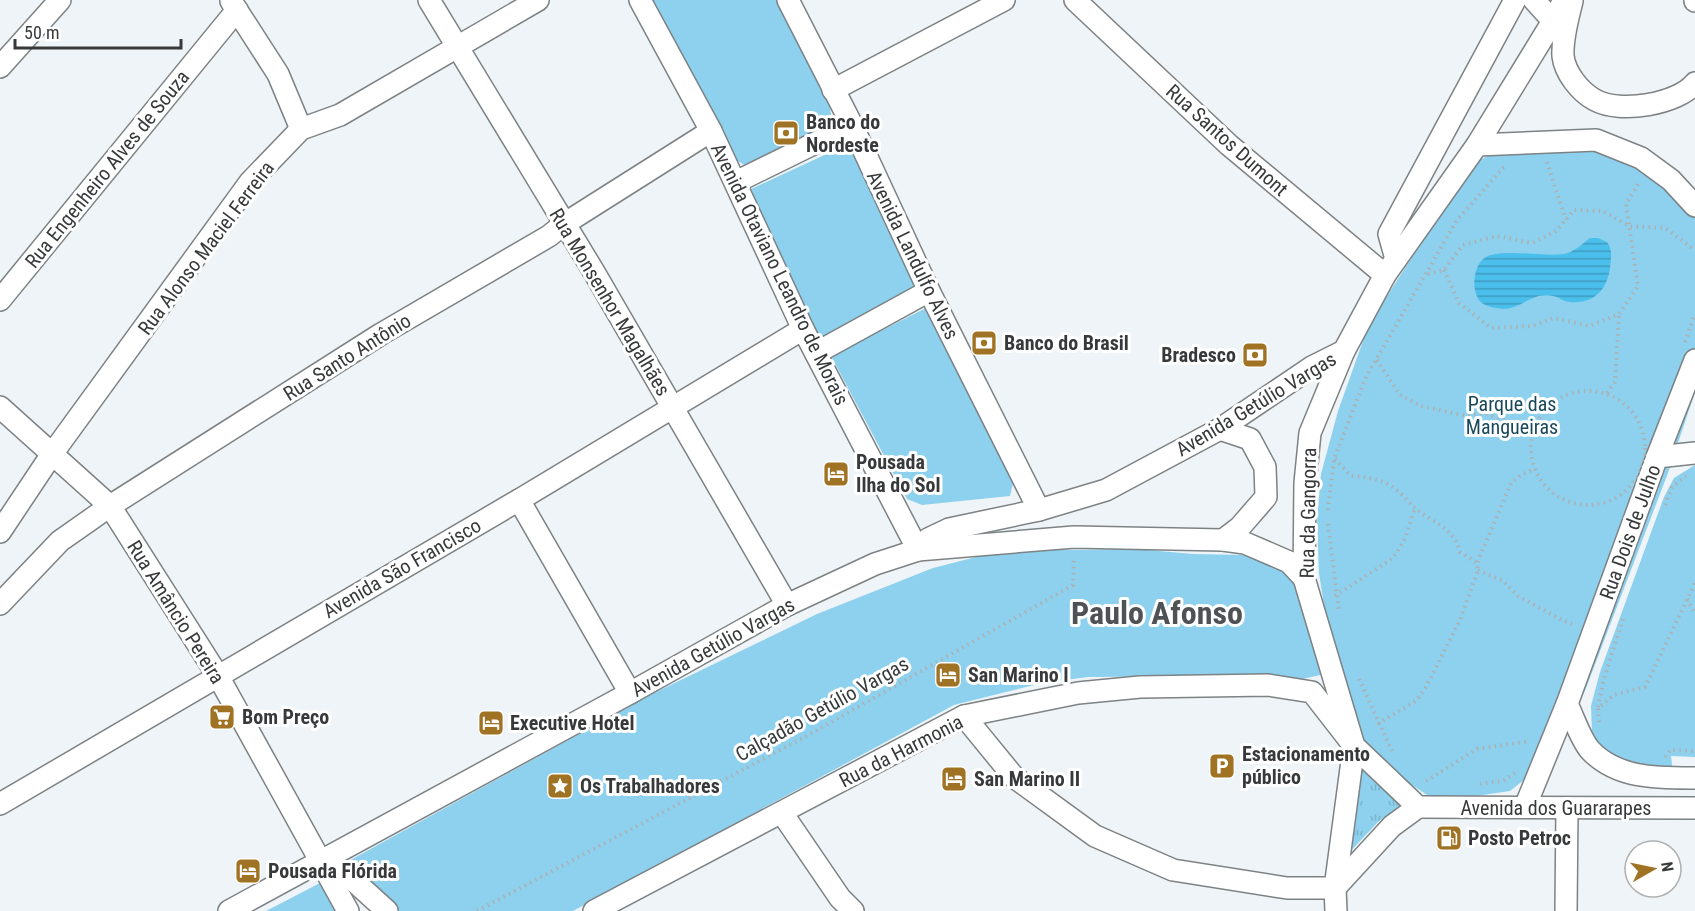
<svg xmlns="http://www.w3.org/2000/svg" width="1695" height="911" font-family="'Roboto Condensed',sans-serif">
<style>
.grass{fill:url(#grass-tufts)}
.park{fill:#8dd1ee}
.water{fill:url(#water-rules)}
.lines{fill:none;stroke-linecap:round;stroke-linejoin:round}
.minor-casing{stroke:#7d8284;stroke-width:24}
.path{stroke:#acb0b2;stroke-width:4;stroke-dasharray:1.5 4.5;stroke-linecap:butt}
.minor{stroke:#fff;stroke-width:21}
.labels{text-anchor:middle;stroke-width:6;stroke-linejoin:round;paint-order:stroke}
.poi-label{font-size:20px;font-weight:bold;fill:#37393a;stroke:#fff;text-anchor:start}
.street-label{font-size:20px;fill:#37393a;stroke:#fff}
.park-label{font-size:20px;fill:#18495b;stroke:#fff}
.town-label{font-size:32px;font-weight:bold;fill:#4e5255;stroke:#fff}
</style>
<defs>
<pattern id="grass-tufts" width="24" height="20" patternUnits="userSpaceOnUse" patternTransform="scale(1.5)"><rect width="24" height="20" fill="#8dd1ee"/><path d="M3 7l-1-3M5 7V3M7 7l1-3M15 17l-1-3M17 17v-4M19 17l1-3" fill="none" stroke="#7ab4cd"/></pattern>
<pattern id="water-rules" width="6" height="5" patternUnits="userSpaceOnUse" patternTransform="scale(1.5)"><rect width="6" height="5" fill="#4bbfeb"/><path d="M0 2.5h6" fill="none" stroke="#3f9cbf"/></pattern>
</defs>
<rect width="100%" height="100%" fill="#eef4f7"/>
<!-- grass -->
<polygon class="grass" points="1354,746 1402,804 1378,822 1345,857"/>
<!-- park -->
<g class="park">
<polygon points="652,0 787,0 828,93 832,122 761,160 744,165 729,155 719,126"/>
<polygon points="1595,134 1695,195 1695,392 1668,473 1586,688 1561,743 1530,775 1510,791 1469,797 1430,797 1354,746 1325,612 1319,573 1317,521 1321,474 1338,411 1369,324 1472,164 1495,152"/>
<polygon points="848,144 919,290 819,340 751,189"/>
<polygon points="928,307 1013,483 1010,496 922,505 907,499 831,356"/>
<polygon points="1695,465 1695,757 1671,756 1673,772 1653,772 1602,752 1592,733 1591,706 1600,672 1664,497 1674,478"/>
<polygon points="1029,548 1074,550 1136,549 1193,554 1244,555 1261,558 1287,573 1294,580 1320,667 1320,675 1298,680 1257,676 1088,677 1042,683 954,705 573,911 396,911 345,863 652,694 817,614 933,568 984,555"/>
<polygon points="322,882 337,911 266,911"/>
</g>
<!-- water -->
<path class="water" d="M1590,238h8l9,4c6,8 4,16 3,26 -3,22 -16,36 -40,34 -6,0 -11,-5 -17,-6 -26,-5 -34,21 -65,10 -9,-3 -11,-8 -13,-16 -1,-5 -1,-9 0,-14 1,-7 4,-15 11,-19 15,-9 57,0 77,-3 10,-1 19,-10 27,-16z"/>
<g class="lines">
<defs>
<g id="minor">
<polyline points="429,0 594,272 787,605"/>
<polyline points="640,0 711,131 803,329 918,550 1074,537 1223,540 1245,543 1289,562 1304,578"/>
<polyline points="788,0 852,125 929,291 1039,510"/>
<polyline points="1075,0 1229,145 1385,275"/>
<polyline points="1534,0 1553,21"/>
<polyline points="1695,0 1695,1"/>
<polyline points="231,1 278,74 301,129"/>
<path d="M1572,1c-4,17 -10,37 -9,55 2,17 17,36 32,44 25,14 83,4 100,-17"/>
<polyline points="0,67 60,0"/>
<polyline points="833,90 1004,0"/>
<polyline points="1477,145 1596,140 1641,158 1671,180 1695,206"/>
<polyline points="736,182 852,125"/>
<polyline points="1396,259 1389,234 1515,0"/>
<polyline points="0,300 237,10"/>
<polyline points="1344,351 1310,433 1305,483 1304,578 1354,746 1418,807"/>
<polyline points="816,353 929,291"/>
<polyline points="0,407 110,506 218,676 348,911"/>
<polyline points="1220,429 1250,439 1265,467 1266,497 1240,527 1223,540"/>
<polyline points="1657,457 1695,453"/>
<polyline points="519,500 630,693"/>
<polyline points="0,532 52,454 250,182 301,129 340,115 538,0"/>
<polyline points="0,604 60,541 110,506 381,334 549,236 564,224 711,131"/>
<path d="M1567,704c7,14 13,34 23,46 27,29 68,28 105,28"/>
<polyline points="964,716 1014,777 1095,836 1173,870 1287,888 1335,888"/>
<polyline points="0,804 519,500 803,329"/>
<polyline points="1418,807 1695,808"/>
<polyline points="1525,807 1567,704 1657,457 1695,360"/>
<polyline points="782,813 840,898 853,911"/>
<polyline points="322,866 343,871 387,911"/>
<polyline points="1335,888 1392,826 1418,807"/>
<polyline points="229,911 630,693 787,605 875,564 918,550 928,539 949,529 1039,510 1106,490 1220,429 1312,367 1344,351 1385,275 1477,145 1553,21 1564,0"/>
<polyline points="594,911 964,716 1078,693 1140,687 1268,685 1312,692 1354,746 1335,888 1336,911"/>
<polyline points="1566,911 1567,808"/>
</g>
</defs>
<!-- minor casing -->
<use href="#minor" class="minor-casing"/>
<!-- path -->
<g class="path">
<polyline points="1547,162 1566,220"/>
<polyline points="1444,270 1459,303 1491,328 1532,326 1554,318 1590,326 1619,314 1638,286 1626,204 1640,181"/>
<polyline points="1428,274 1444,270 1463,245 1497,236 1532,243 1555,232 1574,210 1603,211 1629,226 1665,228 1695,250"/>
<polyline points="1685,342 1695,314"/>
<polyline points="1377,360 1400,395 1421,406 1467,416 1484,413 1533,430"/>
<circle cx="1588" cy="448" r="57"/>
<polyline points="1607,393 1615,382 1619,314"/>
<path d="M1335,459l16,17c15,1 27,2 40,10 9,5 16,15 24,22 18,15 39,19 45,44l17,11"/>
<polyline points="1665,505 1672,487 1686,476"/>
<polyline points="1328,510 1334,459 1366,377 1457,220 1503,168 1506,167"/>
<polyline points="1328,524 1339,612"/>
<polyline points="1478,570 1503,581 1518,596 1564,621 1573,624"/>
<polyline points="1335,596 1393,558 1404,541 1415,508"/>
<polyline points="1687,599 1695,614"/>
<polyline points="1359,679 1392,751"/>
<polyline points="1598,707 1604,678 1623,619"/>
<polyline points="1599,722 1598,708 1614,695 1645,687 1695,583"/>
<polyline points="1378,724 1417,700 1426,687 1460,620 1478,570 1477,563 1511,483 1521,475 1534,469"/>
<polyline points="1665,757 1670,750 1695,751"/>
<polyline points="1426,781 1477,749 1530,741"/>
<polyline points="1480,784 1503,781 1515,773"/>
<polyline points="477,911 812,733 1073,585 1074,558"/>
</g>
<!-- minor -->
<use href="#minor" class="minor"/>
</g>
<!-- icons -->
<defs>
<symbol id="bank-square" viewBox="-11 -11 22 22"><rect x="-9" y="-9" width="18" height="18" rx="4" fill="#a07324" stroke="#fff"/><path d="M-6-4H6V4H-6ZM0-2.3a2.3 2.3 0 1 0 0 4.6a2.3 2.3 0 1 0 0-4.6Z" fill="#fff"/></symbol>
<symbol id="hotel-square" viewBox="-11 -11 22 22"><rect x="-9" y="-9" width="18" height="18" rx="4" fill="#a07324" stroke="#fff"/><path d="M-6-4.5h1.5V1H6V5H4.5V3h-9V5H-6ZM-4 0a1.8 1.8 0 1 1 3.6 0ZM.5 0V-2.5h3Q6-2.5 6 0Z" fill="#fff"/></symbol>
<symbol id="supermarket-square" viewBox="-11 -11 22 22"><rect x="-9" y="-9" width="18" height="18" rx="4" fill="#a07324" stroke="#fff"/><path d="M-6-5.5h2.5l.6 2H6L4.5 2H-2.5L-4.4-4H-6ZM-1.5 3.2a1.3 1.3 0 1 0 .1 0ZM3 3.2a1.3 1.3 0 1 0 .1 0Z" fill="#fff"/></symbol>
<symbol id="parking-square" viewBox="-11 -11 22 22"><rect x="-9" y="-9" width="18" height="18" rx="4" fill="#a07324" stroke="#fff"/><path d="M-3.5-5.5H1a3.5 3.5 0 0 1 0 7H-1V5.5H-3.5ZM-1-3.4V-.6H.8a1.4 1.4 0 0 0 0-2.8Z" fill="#fff"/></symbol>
<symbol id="sight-square" viewBox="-11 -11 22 22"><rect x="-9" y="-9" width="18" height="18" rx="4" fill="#a07324" stroke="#fff"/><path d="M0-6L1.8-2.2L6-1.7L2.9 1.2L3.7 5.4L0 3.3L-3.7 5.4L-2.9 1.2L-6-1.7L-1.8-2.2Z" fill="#fff"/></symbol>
<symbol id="fuel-square" viewBox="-11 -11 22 22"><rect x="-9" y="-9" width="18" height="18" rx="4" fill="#a07324" stroke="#fff"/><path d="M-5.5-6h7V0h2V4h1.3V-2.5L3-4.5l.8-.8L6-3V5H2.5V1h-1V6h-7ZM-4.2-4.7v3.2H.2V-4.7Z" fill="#fff"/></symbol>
</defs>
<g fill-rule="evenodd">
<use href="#bank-square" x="771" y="118" width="30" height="30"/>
<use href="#bank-square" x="969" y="328" width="30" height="30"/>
<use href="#bank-square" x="1240" y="340" width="30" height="30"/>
<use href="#hotel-square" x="821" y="459" width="30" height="30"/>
<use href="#hotel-square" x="933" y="660" width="30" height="30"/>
<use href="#supermarket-square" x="207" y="702" width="30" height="30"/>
<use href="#hotel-square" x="476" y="708" width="30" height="30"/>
<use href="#parking-square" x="1207" y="751" width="30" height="30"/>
<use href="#hotel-square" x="939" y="764" width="30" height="30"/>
<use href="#sight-square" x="545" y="771" width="30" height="30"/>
<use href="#fuel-square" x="1434" y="823" width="30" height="30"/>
<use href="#hotel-square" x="233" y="856" width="30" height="30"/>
</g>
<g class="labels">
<!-- poi labels -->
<g class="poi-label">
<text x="806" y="129">Banco do<tspan x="806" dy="23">Nordeste</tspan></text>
<text x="1004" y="350">Banco do Brasil</text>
<text x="1236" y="362" text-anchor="end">Bradesco</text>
<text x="856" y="469">Pousada<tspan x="856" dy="23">Ilha do Sol</tspan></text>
<text x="968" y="682">San Marino I</text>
<text x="242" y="724">Bom Preço</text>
<text x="510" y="730">Executive Hotel</text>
<text x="1242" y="761">Estacionamento<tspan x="1242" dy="23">público</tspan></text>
<text x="974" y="786">San Marino II</text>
<text x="580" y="793">Os Trabalhadores</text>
<text x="1468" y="845">Posto Petroc</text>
<text x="268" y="878">Pousada Flórida</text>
</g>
<!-- street labels -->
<g class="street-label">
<text transform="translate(1227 140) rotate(42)" y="7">Rua Santos Dumont</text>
<text transform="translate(107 169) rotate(-51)" y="7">Rua Engenheiro Alves de Souza</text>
<text transform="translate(206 248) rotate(-53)" y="7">Rua Alonso Maciel Ferreira</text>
<text transform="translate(913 255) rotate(64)" y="7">Avenida Landulfo Alves</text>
<text transform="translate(780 274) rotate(64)" y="7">Avenida Otaviano Leandro de Morais</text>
<text transform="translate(610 302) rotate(59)" y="7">Rua Monsenhor Magalhães</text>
<text transform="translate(347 357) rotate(-32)" y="7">Rua Santo Antônio</text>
<text transform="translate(1256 404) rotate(-31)" y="7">Avenida Getúlio Vargas</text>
<text transform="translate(1308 513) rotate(-89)" y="7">Rua da Gangorra</text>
<text transform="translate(1630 532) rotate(-70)" y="7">Rua Dois de Julho</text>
<text transform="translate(402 568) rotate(-30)" y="7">Avenida São Francisco</text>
<text transform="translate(176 612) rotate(58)" y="7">Rua Amâncio Pereira</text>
<text transform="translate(713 647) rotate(-29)" y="7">Avenida Getúlio Vargas</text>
<text transform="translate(822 709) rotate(-29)" y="7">Calçadão Getúlio Vargas</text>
<text transform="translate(901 751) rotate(-27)" y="7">Rua da Harmonia</text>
<text x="1556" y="815">Avenida dos Guararapes</text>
</g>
<!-- park labels -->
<g class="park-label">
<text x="1512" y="411">Parque das<tspan x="1512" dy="23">Mangueiras</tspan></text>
</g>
<!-- town labels -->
<g class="town-label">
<text x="1157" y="624">Paulo Afonso</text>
</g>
</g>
<!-- north arrow -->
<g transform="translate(1653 869) rotate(81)"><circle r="28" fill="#ffffff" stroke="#afb0b0" stroke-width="1.5"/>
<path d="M0-4.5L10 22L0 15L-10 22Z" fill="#a07324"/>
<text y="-9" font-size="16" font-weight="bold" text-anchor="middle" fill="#37393a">N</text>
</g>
<!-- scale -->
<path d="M15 39v9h166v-9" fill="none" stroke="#37393a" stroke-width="3"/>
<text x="24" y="39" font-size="18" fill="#37393a" stroke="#ffffff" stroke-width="4.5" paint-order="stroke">50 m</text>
</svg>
